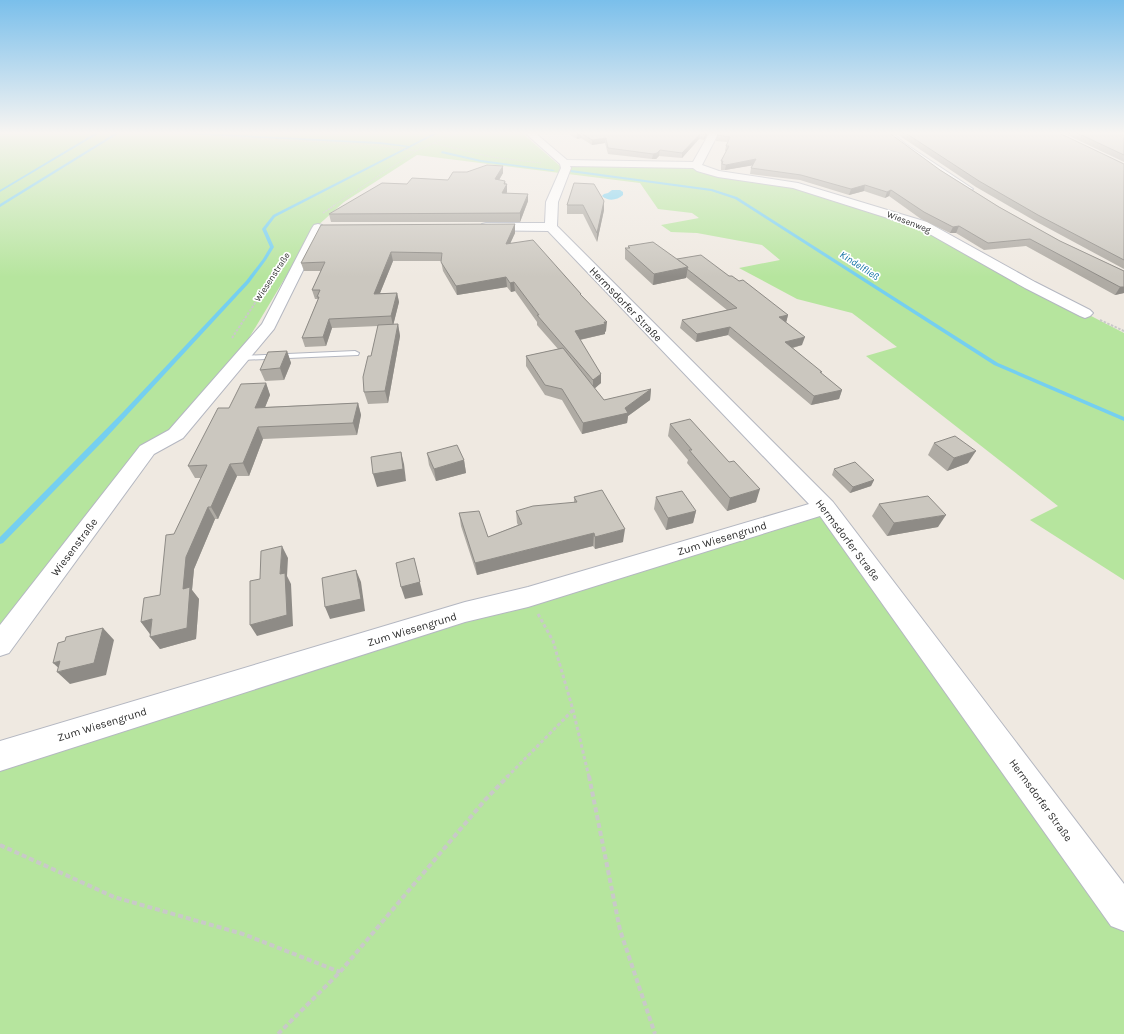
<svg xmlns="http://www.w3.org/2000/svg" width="1124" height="1034" font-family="Karla,sans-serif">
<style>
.green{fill:#b6e59e}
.water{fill:#75cff0}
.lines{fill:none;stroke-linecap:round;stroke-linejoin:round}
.stream{fill:#75cff0;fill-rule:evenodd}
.service-casing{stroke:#b4b7c1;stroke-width:2}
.minor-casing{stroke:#b4b7c1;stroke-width:2}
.path-far4{stroke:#c9c9c9;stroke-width:1;stroke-dasharray:1.5 1;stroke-linecap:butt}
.path-far3{stroke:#c9c9c9;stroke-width:1.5;stroke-dasharray:2 1;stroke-linecap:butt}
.path-far2{stroke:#c9c9c9;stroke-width:2;stroke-dasharray:2.5 1.5;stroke-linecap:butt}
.path-far1{stroke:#c9c9c9;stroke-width:3;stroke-dasharray:3.5 2.5;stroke-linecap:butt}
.path{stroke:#c9c9c9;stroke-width:4;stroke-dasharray:5 3;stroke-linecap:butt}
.service{fill:#fff;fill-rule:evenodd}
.minor{fill:#fff;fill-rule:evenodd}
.wall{fill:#afaba4}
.shaded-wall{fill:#8e8b86}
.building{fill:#cbc7bf;stroke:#8e8b86}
.labels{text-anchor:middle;stroke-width:3.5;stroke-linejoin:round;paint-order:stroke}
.far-street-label{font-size:9px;fill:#2e2e2e;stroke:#fff}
.far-water-label{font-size:10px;font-style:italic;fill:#0d6fa3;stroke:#fff}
.street-label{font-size:11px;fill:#2e2e2e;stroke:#fff}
</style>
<rect width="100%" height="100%" fill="#efe9e1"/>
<!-- green -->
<g class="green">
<polygon points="0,132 521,132 560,166 691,167 699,170 798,187 901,218 1124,333 1124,580 1030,520 1058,506 866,356 897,347 852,313 797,299 739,268 780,260 762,245 697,233 671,232 661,225 699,218 692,213 658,209 640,183 417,155 344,202 315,228 237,358 174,432 145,445 0,634"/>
<polygon points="825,507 1124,913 1124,1034 0,1034 0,754"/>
</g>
<!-- water -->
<path class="water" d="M612,190h8l3,2v3c-6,5 -14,7 -21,1l2,-2 4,-1z"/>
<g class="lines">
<!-- stream -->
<g class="stream">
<polygon points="97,132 101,132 0,192 0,190"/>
<polygon points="117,132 121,132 0,207 0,204"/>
<polygon points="148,132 174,132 380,142 409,146 436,132 440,132 275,217 266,229 274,247 266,260 249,283 103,441 3,543 0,544 0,537 123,412 246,281 263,259 270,247 262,229 273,215 407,147 380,144"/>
<polygon points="442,151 481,160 555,170 553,171 481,162 441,153"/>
<polygon points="571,170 712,189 737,197 998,363 1124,417 1124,421 994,365 735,199 711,191 570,172"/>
</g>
<defs>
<polygon id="service" points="355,351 359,353 358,355 241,360 237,358 241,356"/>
<g id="minor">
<polygon points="524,132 534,132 567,160 693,162 710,132 719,132 702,165 719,171 798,183 927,222 1035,282 1090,310 1093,313 1090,316 1085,318 1080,316 1025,288 919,228 793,188 718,177 697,171 693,168 570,166 571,168 558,202 557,226 833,502 1124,884 1124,931 1111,926 820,516 528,607 465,622 0,771 0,741 465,602 528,587 809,504 548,231 482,230 480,227 482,224 486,223 545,223 546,202 561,168 560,164"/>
<polygon points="881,132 891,132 904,143 973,189 968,192 964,191 898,147"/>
<polygon points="318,224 322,225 324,228 274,329 183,438 154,454 9,653 0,656 0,625 140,446 169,430 262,324 312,228 314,225"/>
</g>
</defs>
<!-- service casing -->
<use href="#service" class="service-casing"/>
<!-- minor casing -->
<use href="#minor" class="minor-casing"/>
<!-- path-far4 -->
<g class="path-far4">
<polyline points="222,137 378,145 416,151"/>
<polyline points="434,143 491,157 541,163"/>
<polyline points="333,206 416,151 458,132"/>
</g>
<!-- path-far3 -->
<g class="path-far3">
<polyline points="323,213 335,205"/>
<polyline points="257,301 271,279"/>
</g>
<!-- path-far2 -->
<g class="path-far2">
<polyline points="1100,320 1124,331"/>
<polyline points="232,338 257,300"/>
</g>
<!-- path-far1 -->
<g class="path-far1">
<polyline points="538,614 553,641 573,710 589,777"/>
<polyline points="507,777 573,710"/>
</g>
<!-- path -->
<g class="path">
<polyline points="589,776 620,930 655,1034"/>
<polyline points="0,845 114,897 243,934 340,972"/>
<polyline points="278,1034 340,972 485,800 508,776"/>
</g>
<!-- service -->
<use href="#service" class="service"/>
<!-- minor -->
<use href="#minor" class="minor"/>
</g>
<!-- wall -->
<g class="wall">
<polygon points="567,132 709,132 704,140 699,139 682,158 659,156 656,159 652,159 608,154 605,143 592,145 581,138 577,139"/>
<polygon points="719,132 940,170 999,207 1060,241 1124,271 1124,293 1115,295 1026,246 984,250 956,233 950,233 921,219 889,196 885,198 864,191 849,195 800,180 750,174 751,168 753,165 725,170 721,170 721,161 726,151 725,151 726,146 728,142 716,141 717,135"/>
<polygon points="894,132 1057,132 1124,164 1124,269 1035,221 976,187"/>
<polygon points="1061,132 1124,132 1124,162"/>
<polygon points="503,166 503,173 499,180 506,184 507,192 506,193 528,201 520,222 331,222 329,214 407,184 448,180 467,172"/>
<polygon points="604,201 604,210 597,242 583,214 567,214 567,205"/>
<polygon points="515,224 515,233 510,243 581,296 606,331 605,332 605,334 580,340 601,374 601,383 594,388 604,400 651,389 650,400 628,416 627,423 582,434 562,400 545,395 526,366 526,356 558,349 537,325 537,322 515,291 511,292 507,287 457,295 443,271 441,261 393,261 380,293 397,293 399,302 393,325 398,324 400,336 388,403 368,404 364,392 371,356 378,326 332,328 326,346 305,347 302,338 318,299 315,299 312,290 321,271 304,271 301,263"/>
<polygon points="628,246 677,259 729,276 788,315 786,322 802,345 793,348 822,374 842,390 839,399 811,405 728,335 696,342 680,328 682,320 727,310 686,277 686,278 653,285 625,259 625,248 628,248"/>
<polygon points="287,351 291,363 284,380 265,381 260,370"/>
<polygon points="266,383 270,395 265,407 358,403 361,415 357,435 263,439 249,476 237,476 218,519 215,519 194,569 192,590 199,599 196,639 160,649 150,634 141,622 160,595 174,534 201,478 195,478 188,466 229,408"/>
<polygon points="670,424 756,502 727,511 687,463 688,460 668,436"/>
<polygon points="934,443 968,463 947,471 928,455"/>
<polygon points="427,453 464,460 466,473 436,481 429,465"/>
<polygon points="834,469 874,480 871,486 850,493 832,475"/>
<polygon points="574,497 623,542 595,549 593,546 477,575 461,526 459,513 488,537 518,525 517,523 516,511 574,503"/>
<polygon points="656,497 696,511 693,523 666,530 654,509"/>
<polygon points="879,504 938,527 887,536 872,516"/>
</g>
<!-- shaded-wall -->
<g class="shaded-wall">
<polygon points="706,132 709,132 704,140 705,134"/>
<polygon points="581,133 581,138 577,139 577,134"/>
<polygon points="700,134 699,139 682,158 682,153"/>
<polygon points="606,138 605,143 592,145 592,140"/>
<polygon points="660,150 659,156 656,159 652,159 653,154"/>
<polygon points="756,159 755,165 725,170 726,165"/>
<polygon points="503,166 503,173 495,187 495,179"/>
<polygon points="505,181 506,186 507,184 507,192 502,200 502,193"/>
<polygon points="865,185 864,191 849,195 851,189"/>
<polygon points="891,190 889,196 885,198 887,192"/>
<polygon points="528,194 528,201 520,222 520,213"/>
<polygon points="604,201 604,210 597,242 597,233"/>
<polygon points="515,224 515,233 506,253 506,244"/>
<polygon points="959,226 956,233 950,233 953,227"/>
<polygon points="391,252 393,261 376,303 374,294"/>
<polygon points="688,267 686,278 653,285 654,274"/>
<polygon points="506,277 507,287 457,295 456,286"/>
<polygon points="514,282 515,291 511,292 510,283"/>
<polygon points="1120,287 1124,287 1124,293 1115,295"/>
<polygon points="397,293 399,302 393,326 391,316"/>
<polygon points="788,315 786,323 779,317"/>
<polygon points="329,319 332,328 326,346 323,337"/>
<polygon points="604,322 607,322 606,331 605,332 605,334 574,341 575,331"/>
<polygon points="398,324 400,336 388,403 385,391"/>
<polygon points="730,327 728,335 696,342 697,334"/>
<polygon points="805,337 802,345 783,350 785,342"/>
<polygon points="287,351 291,363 284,380 280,368"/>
<polygon points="601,374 601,383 593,390 593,380"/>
<polygon points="266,383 270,395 260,420 255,408"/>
<polygon points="651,389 650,400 628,416 627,423 582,434 583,423 625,408"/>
<polygon points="842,390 839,399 811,405 814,396"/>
<polygon points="358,403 361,415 357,435 353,423"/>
<polygon points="258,427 263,439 249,476 243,463"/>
<polygon points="976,451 968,463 947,471 954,458"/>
<polygon points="401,452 404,464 406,481 377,487 373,474"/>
<polygon points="464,460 466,473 436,481 434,469"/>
<polygon points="230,464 237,476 218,519 211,507"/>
<polygon points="874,480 871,486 850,493 853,487"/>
<polygon points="760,489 756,502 727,511 730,498"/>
<polygon points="208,507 215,519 194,569 192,590 199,599 196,639 160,649 150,637"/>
<polygon points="696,511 693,523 666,530 668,518"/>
<polygon points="946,515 938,527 887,536 894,523"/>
<polygon points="625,529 623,542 595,549 595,537"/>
<polygon points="594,533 593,546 477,575 475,563"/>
<polygon points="282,546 288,558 287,576 291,584 293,626 257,636 250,625 280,574"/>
<polygon points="414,558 423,595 405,599 401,587"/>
<polygon points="356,570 361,582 365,611 330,619 325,607"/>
<polygon points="152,619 150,634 141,622"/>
<polygon points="103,628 114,640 106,675 70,684 57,672 62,671 53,663 60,661"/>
</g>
<!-- building -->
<g class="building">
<polygon points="575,132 706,132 705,134 700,134 682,153 660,150 657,153 653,154 608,148 606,138 592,140 581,133 577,134"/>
<polygon points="719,132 888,132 940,170 999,207 1060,241 1124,271 1124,287 1120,287 1030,239 988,243 959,226 953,227 924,212 891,190 887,192 865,185 851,189 801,175 751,168 756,159 726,165 722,164 723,161 721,161 729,146 726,146 730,137 717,135"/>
<polygon points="904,132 1057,132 1124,164 1124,260 1038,215 979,181"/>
<polygon points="1075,132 1124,132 1124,155"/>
<polygon points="487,165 503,166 495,179 505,181 504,184 507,184 502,193 528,194 520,213 329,214 382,183 407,184 412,178 448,180 453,172 467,172"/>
<polygon points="574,183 594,184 604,201 597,233 583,205 567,205"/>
<polygon points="515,224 506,244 533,240 581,294 580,294 607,322 604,322 605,324 575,331 601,374 593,380 537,315 539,315 514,282 510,283 506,277 456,286 441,262 442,253 391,252 374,294 397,293 391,316 329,319 323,337 302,338 319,297 317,297 320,290 312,290 325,262 301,263 321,225"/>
<polygon points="653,242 688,267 654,274 625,248 630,248 628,246"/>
<polygon points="701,255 729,276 732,276 739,281 743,280 788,315 779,317 805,337 785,342 822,372 820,372 842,390 814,396 730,327 697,334 682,320 737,308 687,269 688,267 677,259"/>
<polygon points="398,324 385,391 364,392 363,377 368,356 371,356 378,325"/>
<polygon points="563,348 604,400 651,389 625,408 628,413 583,423 562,389 545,385 526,356"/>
<polygon points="287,351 280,368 260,370 268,352"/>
<polygon points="266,383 255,408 358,403 353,423 258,427 243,463 230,464 211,507 208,507 186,557 183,589 190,587 187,628 150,637 152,619 141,622 144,598 160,595 166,535 174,534 207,465 188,466 218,408 229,408 241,384"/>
<polygon points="690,419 729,462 734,461 760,489 730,498 689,450 692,450 670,424"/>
<polygon points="955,436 976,451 954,458 934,443"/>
<polygon points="457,445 464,460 434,469 427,453"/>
<polygon points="401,452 403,469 373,474 371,457"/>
<polygon points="855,462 874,480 853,487 834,469"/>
<polygon points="602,490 625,529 595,537 594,533 475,563 459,513 479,511 488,537 522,524 516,511 533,506 577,502 574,497"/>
<polygon points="682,491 696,511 668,518 656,497"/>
<polygon points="928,496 946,515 894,523 879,504"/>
<polygon points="282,546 280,574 285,573 287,615 250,625 250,581 260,579 261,551"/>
<polygon points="414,558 420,582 401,587 396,563"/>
<polygon points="356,570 361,599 325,607 322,578"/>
<polygon points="103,628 94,663 57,672 60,661 53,663 58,643 65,641 66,637"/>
</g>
<!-- sky -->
<linearGradient id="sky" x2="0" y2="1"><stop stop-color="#7abfeb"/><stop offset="0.48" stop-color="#f8f5f2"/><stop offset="1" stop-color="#f8f5f2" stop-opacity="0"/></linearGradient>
<rect width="1124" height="277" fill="url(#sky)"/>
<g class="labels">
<!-- far-street labels -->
<g class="far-street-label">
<text transform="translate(909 222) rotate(21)" y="3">Wiesenweg</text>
<text transform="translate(272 277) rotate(-57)" y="3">Wiesenstraße</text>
</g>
<!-- far-water labels -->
<g class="far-water-label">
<text transform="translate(860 265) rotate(33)" y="4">Kindelfließ</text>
</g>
<!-- street labels -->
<g class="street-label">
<text transform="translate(626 304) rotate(46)" y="4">Hermsdorfer Straße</text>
<text transform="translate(722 538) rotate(-17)" y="4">Zum Wiesengrund</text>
<text transform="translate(848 540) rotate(53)" y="4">Hermsdorfer Straße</text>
<text transform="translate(74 547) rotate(-53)" y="4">Wiesenstraße</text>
<text transform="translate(412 629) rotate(-17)" y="4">Zum Wiesengrund</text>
<text transform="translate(102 724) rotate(-17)" y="4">Zum Wiesengrund</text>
<text transform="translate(1041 800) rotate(54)" y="4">Hermsdorfer Straße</text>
</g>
</g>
</svg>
